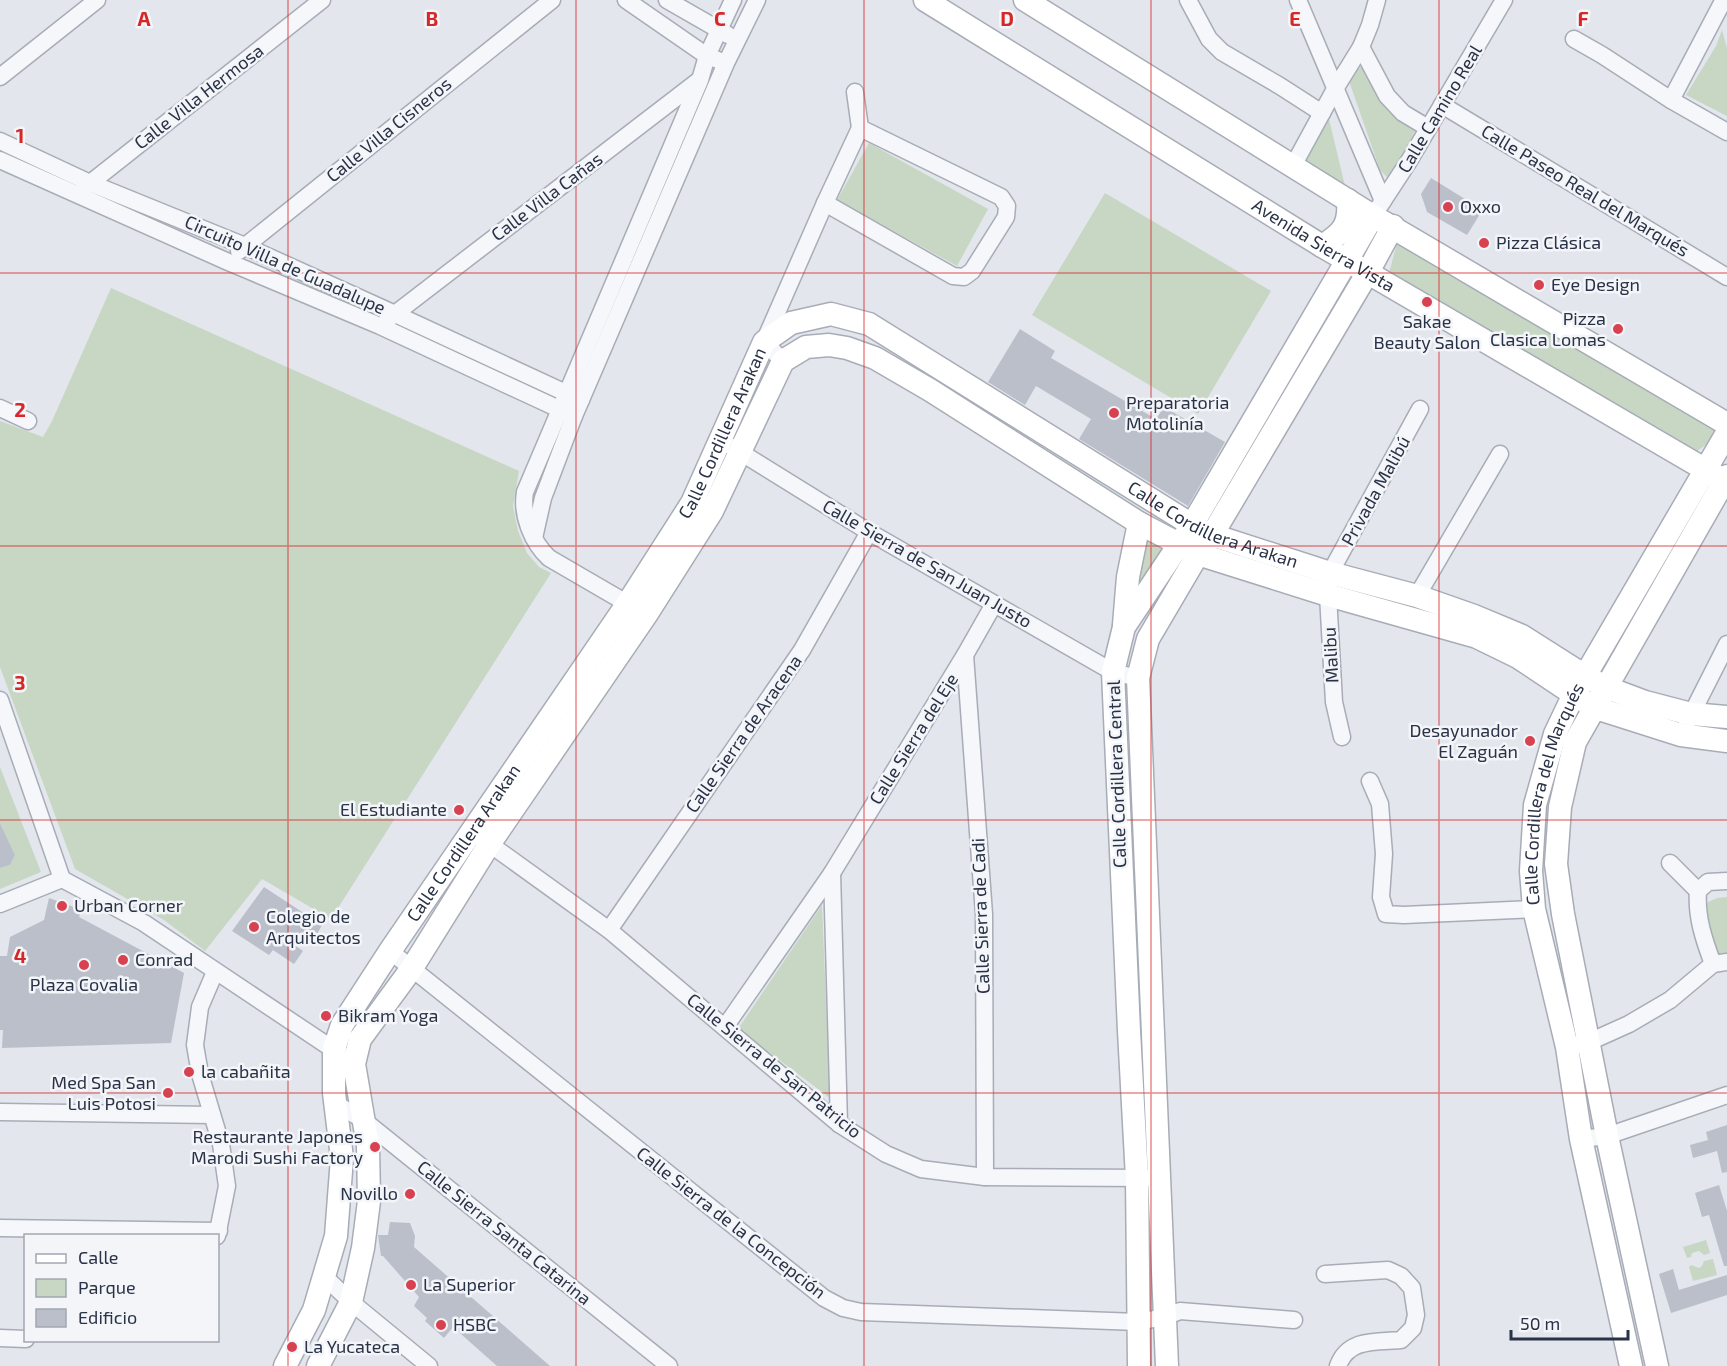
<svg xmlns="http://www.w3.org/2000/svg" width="1727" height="1366" font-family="'Exo 2',sans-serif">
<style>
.green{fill:#c7d7c4}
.building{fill:#babfca}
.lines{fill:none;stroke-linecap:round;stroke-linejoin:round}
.street-casing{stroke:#a7acb7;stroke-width:19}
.secondary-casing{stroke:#a7acb7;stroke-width:25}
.street{stroke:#f6f7fa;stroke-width:16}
.secondary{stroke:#fff;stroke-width:22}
.grid{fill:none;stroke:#d62828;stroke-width:1.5;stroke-opacity:0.55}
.poi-dot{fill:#d84150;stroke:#f3f5f9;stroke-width:2}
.labels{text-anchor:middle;stroke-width:5;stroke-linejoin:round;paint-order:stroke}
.street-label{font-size:18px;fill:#293246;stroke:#f3f5f9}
.poi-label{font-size:18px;fill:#293246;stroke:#f3f5f9;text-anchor:start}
.grid-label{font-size:20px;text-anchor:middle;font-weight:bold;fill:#d62828;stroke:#f3f5f9;stroke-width:5;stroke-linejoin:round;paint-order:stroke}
</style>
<rect width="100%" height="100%" fill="#e3e6ec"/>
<!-- green -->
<g class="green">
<polygon points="1722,30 1727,48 1727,116 1686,95 1716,46"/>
<path d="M1363,65c15,29 22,50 52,66l-25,49 -10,-10 -32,-92z"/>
<polygon points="1329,119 1345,186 1303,158"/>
<polygon points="869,143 988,209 957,266 837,200"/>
<polygon points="1105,193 1271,291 1198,414 1032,315"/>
<polygon points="1397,243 1722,434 1697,451 1389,273"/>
<polygon points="111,288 519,471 513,506 518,531 527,553 539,567 551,573 331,919 262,879 205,951 164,920 75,869 0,667 0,421 43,437 52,421"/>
<polygon points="1139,523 1179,545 1124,627"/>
<polygon points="0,767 41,872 0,889 0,868 10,865 15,855 0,823"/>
<polygon points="1727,897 1727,953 1717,956 1708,942 1704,904 1717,898"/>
<polygon points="822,905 830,1098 738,1029"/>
<polygon points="1706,1240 1710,1253 1704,1255 1699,1251 1692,1253 1691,1257 1687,1258 1683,1247"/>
<polygon points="1713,1259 1717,1275 1693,1281 1689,1267 1691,1265 1699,1268 1702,1266 1704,1261"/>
</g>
<!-- building -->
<g class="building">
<polygon points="1431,178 1478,207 1480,214 1467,235 1427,212 1421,194"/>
<polygon points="1020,329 1055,351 1051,358 1156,419 1164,407 1225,442 1188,506 1079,439 1091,419 1036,386 1025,405 988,382"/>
<polygon points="0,823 15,855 10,865 0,868"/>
<polygon points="264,887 322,925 316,936 283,937 303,951 294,964 273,950 269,955 232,931"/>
<polygon points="49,898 82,910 79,917 184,973 171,1043 2,1048 3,1030 0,1030 0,956 7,956 10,937 44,920"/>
<polygon points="1727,1125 1727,1172 1722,1173 1717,1151 1693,1158 1690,1145 1708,1140 1706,1132"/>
<polygon points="1719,1185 1727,1211 1727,1266 1724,1266 1709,1215 1702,1217 1695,1193"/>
<polygon points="390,1222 410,1223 415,1236 414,1247 550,1366 497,1366 453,1327 444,1338 425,1321 427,1318 414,1306 419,1297 383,1256 381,1256 378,1235 388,1235"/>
<polygon points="1673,1269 1679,1290 1727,1275 1727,1295 1671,1313 1659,1274"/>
</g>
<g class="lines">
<defs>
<g id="street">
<polyline points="626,0 707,56 718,60"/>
<polyline points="667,0 728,35"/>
<polyline points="1188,0 1209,39 1222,52 1280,86 1322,113"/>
<polyline points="1298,0 1383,201"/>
<polyline points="1574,39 1602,55 1671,100 1727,132"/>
<polyline points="1361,47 1387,96 1403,113 1428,128"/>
<polyline points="0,77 97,0"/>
<polyline points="1671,100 1721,5"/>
<polyline points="1442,105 1727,277"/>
<polyline points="0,141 90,183 245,246 395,314 581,400"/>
<polyline points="0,160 226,261 380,326 574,416"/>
<polyline points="1293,166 1335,89 1361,47 1370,25 1377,0"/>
<polyline points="84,188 322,0"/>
<polyline points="825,203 953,276 964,277 972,271 1006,217 1007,206 1001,197 860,128 855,92"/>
<polyline points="1373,216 1409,161 1504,0"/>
<polyline points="239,251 552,0"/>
<polyline points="387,320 698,81"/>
<polyline points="783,361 764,342 825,203 860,128"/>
<polyline points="0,408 28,421"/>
<polyline points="732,447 869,532 1113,672 1138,678"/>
<polyline points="534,538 543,498 574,416 726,63 757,0"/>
<polyline points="1417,596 1500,454"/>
<path d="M635,608l-86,-50c-17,-16 -28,-43 -24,-66l175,-412 7,-24 26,-56"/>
<polyline points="965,655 984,914 985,1177"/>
<polyline points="0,700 62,879"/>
<polyline points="1687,723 1727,644"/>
<polyline points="1342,737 1334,702 1328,595 1330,573 1420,409"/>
<polyline points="1370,781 1380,804 1384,854 1381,897 1386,914 1404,915 1534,909"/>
<polyline points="480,837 609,930 839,1124 886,1154 921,1169 985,1177 1148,1178"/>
<polyline points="1670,863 1698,891"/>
<polyline points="832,873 839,1124"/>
<polyline points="62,879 144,923 343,1056"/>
<polyline points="0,904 62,879"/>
<polyline points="609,930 802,650 869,532"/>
<polyline points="390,951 824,1298 843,1308 861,1312 1138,1322 1164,1317 1180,1311 1294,1320"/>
<path d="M1713,964c-9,-24 -17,-47 -15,-73l10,-9 19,-1"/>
<polyline points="215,972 200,1007 195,1045 200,1074 221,1144 227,1186 217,1236"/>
<polyline points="725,1027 832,873 965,655 994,604"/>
<polyline points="1578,1045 1589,1042 1629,1024 1670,1000 1713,964 1727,962"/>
<polyline points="336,1104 362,1119 669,1366"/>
<polyline points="0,1112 212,1115"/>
<polyline points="1581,1139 1607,1136 1727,1095"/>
<polyline points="0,1228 219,1231"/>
<path d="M1325,1274l63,-4 13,6 11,12 4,27 -3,13 -12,12c-25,2 -53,-2 -63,26"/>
<polyline points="325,1277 351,1302 429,1366"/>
<polyline points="0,1338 26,1339"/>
</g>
<g id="secondary">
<path id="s1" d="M925,0l397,246 396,231"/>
<polyline points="1025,0 1373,216 1727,424"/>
<path d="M1322,246c21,-13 28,-21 26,-46"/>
<polyline points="1124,625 1128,577 1139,523"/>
<path id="s2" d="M285,1366l29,-56 22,-74 6,-78 -8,-65v-44l8,-24 48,-74 238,-348 64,-100 72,-161 27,-19 40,-9 38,10 323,201 20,10 118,38 87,23 57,20 48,20 63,40 20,11 40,15 46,12 36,3"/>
<polyline points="318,1366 351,1302 363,1248 369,1201 368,1146 354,1064 360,1039 412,968 490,843 646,615 712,511 783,361 806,347 829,345 847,348 875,358 930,390 1139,523 1198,554 1328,595 1477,637 1518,657 1593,707 1681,735 1727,741"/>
<polyline points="1139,1366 1137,1178 1129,1031 1113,672 1124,627 1192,525 1373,216"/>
<polyline points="1167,1366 1138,678 1148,639 1198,554 1212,535 1368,272 1393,226"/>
<path id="s3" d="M1631,1366l-50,-227 -14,-92 -33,-138 -3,-38 4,-66 20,-71 19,-40 11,-18 142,-243"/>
<polyline points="1657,1366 1607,1136 1563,914 1556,864 1560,807 1575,742 1727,476"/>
</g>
</defs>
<!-- street casing -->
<use href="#street" class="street-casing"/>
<!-- secondary casing -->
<use href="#secondary" class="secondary-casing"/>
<!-- street -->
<use href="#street" class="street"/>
<!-- secondary -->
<use href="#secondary" class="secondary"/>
</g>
<!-- grid -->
<path class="grid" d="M288,0v1366M576,0v1366M864,0v1366M1151,0v1366M1439,0v1366M0,273h1727M0,546h1727M0,820h1727M0,1093h1727"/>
<!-- markers -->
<g class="poi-dot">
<circle cx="1448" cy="207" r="6"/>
<circle cx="1484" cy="243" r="6"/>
<circle cx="1539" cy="285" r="6"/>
<circle cx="1427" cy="302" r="6"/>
<circle cx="1618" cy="329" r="6"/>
<circle cx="1114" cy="413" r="6"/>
<circle cx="1530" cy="741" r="6"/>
<circle cx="459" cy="810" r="6"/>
<circle cx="62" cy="906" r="6"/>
<circle cx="254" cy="927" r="6"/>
<circle cx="123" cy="960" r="6"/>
<circle cx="84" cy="965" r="6"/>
<circle cx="326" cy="1016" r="6"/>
<circle cx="189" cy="1072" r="6"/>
<circle cx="168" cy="1093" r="6"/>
<circle cx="375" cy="1147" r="6"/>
<circle cx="410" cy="1194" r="6"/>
<circle cx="411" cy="1285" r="6"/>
<circle cx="441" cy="1325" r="6"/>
<circle cx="292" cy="1347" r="6"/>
</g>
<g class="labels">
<!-- street labels -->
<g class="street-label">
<text transform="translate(199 97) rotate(-38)" y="6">Calle Villa Hermosa</text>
<text transform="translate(1440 109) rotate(-59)" y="6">Calle Camino Real</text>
<text transform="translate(389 130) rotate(-39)" y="6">Calle Villa Cisneros</text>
<text transform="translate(1585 191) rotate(31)" y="6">Calle Paseo Real del Marqués</text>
<text transform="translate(547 197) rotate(-37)" y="6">Calle Villa Cañas</text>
<text dy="6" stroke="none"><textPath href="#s1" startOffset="468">Avenida Sierra Vista</textPath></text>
<text transform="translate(285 265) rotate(24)" y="6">Circuito Villa de Guadalupe</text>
<text dy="6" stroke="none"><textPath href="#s2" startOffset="1058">Calle Cordillera Arakan</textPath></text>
<text transform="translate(1376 491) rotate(-61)" y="6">Privada Malibú</text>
<text dy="6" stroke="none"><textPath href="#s2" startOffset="1671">Calle Cordillera Arakan</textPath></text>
<text transform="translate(927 564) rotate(30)" y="6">Calle Sierra de San Juan Justo</text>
<text transform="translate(1331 655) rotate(-93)" y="6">Malibu</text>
<text transform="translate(744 734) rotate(-55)" y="6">Calle Sierra de Aracena</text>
<text transform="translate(914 739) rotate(-58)" y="6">Calle Sierra del Eje</text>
<text transform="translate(1117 774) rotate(-92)" y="6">Calle Cordillera Central</text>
<text dy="6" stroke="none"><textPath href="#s3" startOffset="586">Calle Cordillera del Marqués</textPath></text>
<text dy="6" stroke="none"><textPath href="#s2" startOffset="572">Calle Cordillera Arakan</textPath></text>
<text transform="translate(981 916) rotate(-92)" y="6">Calle Sierra de Cadi</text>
<text transform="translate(774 1066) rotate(39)" y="6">Calle Sierra de San Patricio</text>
<text transform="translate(731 1223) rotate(38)" y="6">Calle Sierra de la Concepción</text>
<text transform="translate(504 1233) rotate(39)" y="6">Calle Sierra Santa Catarina</text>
</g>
<!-- poi labels -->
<g class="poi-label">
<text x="1460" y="213">Oxxo</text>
<text x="1496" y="249">Pizza Clásica</text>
<text x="1551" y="291">Eye Design</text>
<text x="1606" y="325" text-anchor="end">Pizza<tspan x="1606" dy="21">Clasica Lomas</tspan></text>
<text x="1427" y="328" text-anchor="middle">Sakae<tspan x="1427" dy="21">Beauty Salon</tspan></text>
<text x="1126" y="409">Preparatoria<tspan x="1126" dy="21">Motolinía</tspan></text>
<text x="1518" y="737" text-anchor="end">Desayunador<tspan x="1518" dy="21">El Zaguán</tspan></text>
<text x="447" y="816" text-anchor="end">El Estudiante</text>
<text x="74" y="912">Urban Corner</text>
<text x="266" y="923">Colegio de<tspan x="266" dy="21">Arquitectos</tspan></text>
<text x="135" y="966">Conrad</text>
<text x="84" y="991" text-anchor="middle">Plaza Covalia</text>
<text x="338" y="1022">Bikram Yoga</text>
<text x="201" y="1078">la cabañita</text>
<text x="156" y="1089" text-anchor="end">Med Spa San<tspan x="156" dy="21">Luis Potosi</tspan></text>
<text x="363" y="1143" text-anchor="end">Restaurante Japones<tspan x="363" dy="21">Marodi Sushi Factory</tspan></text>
<text x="398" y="1200" text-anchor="end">Novillo</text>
<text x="423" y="1291">La Superior</text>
<text x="453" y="1331">HSBC</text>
<text x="304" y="1353">La Yucateca</text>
</g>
</g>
<g class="grid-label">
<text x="144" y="26">A</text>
<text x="432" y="26">B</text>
<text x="720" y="26">C</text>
<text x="1007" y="26">D</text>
<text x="1295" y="26">E</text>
<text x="1583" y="26">F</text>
<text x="20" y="143">1</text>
<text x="20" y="417">2</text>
<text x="20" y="690">3</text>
<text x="20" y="963">4</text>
</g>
<!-- legend -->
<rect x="24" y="1234" width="195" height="108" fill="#f3f5f9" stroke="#a2a7b1" stroke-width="1.5"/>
<rect x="36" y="1254" width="30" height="9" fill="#ffffff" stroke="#a2a7b1" stroke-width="1.5"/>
<text x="78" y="1264" font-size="18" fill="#293246">Calle</text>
<rect x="36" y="1279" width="30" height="18" fill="#c7d7c4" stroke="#a2a7b1" stroke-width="1.5"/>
<text x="78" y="1294" font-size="18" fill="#293246">Parque</text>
<rect x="36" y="1309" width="30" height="18" fill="#babfca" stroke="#a2a7b1" stroke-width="1.5"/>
<text x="78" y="1324" font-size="18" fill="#293246">Edificio</text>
<!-- scale -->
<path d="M1511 1330v9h117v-9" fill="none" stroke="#293246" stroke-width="3"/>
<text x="1520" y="1330" font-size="18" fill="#293246" stroke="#f3f5f9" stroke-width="4.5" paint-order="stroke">50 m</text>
</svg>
